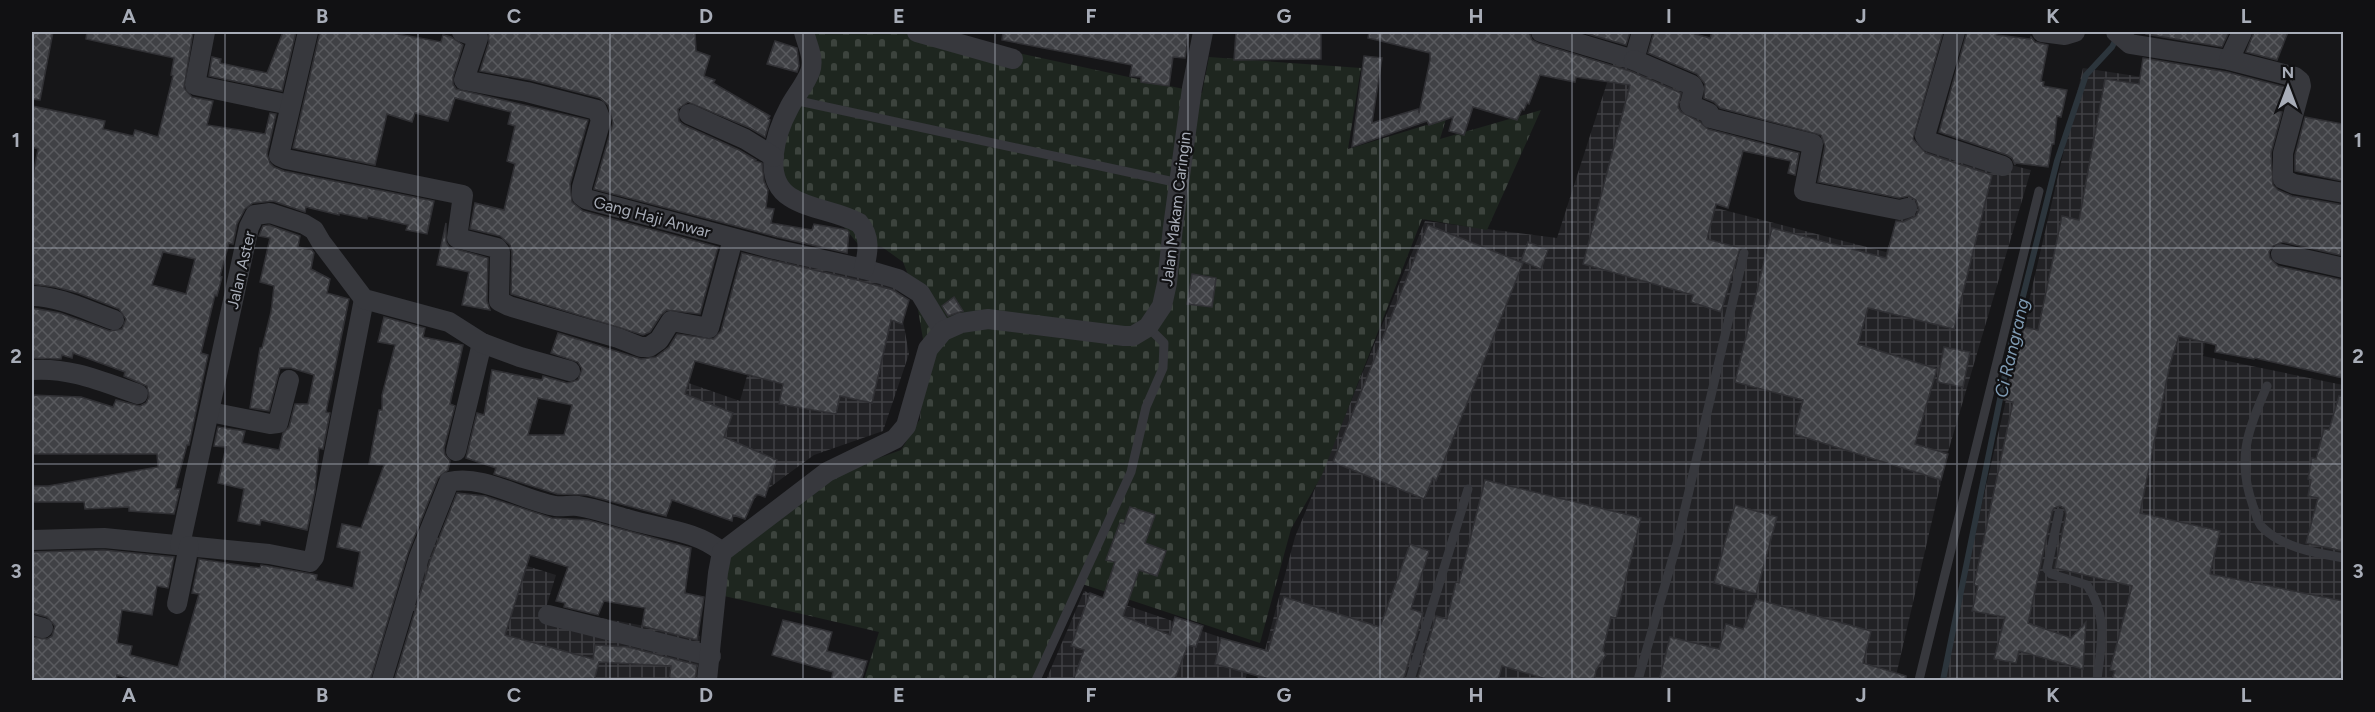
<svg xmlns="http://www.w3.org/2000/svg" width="2375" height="712" viewBox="0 0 2375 712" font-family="Figtree,sans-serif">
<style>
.industrial{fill:url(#industrial-grid)}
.cemetery{fill:url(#cemetery-stones)}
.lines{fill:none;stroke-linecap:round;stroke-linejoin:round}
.stream{stroke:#2c353c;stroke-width:6}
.building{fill:url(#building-cross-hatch);stroke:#303034;stroke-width:1.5;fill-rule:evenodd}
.service{stroke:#37383d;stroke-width:9}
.minor{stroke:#37383d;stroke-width:20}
.grid{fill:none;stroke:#a8adb8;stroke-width:1.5;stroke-opacity:0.55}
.labels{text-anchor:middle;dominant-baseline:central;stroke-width:4.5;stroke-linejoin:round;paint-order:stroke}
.street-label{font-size:16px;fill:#a8adb8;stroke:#111113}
.water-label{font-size:18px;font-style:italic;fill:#7f9bb3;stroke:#111113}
.neatline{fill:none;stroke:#a8adb8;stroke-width:2}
.grid-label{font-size:20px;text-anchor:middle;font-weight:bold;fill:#a8adb8}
</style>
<defs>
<pattern id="industrial-grid" width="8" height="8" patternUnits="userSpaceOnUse" patternTransform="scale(1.5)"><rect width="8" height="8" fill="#222225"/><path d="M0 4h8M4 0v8" fill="none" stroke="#3f3f43"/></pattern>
<pattern id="cemetery-stones" width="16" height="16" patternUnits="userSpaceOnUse" patternTransform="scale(1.5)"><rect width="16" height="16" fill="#1e261f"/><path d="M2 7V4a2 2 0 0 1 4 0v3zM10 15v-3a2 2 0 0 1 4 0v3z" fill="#3c433d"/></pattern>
<pattern id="building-cross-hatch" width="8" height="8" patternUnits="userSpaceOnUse" patternTransform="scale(1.5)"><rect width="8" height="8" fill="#404145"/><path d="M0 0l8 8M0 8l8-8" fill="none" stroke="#595a5e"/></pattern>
</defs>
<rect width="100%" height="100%" fill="#161618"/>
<!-- industrial -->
<g class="industrial">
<polygon points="1615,58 1695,85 1689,99 1713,113 1708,129 1733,135 1716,208 1886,252 1929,145 2031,170 1948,452 1895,680 1257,680 1295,537 1425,221 1557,238"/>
<polygon points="2083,68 2241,92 2203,356 2343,385 2343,680 1941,680"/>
<polygon points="782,250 889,271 898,293 909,354 883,431 814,455 729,517 631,363 740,401"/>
<polygon points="429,535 556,575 546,608 700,636 697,680 486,680 504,636 403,608"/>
<polygon points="1084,591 1255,649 1245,680 1046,680"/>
</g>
<!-- cemetery -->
<polygon class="cemetery" points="803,32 922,32 1202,93 1209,57 1361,68 1348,149 1446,119 1440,139 1541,110 1487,230 1422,219 1322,475 1291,529 1260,643 1076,582 1032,680 864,680 879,632 724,596 725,556 832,475 901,450 920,419 926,357 915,292 903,262 882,247 858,244 843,226 780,200 775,136 817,77"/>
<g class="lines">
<!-- stream -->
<polyline class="stream" points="1943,680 2012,340 2057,161 2086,75 2112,47 2117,37"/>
</g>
<!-- building -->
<g class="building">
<polygon points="32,32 53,32 40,100 32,99"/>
<path d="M87,32H193L184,88L192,97L213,101L207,125L265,134L270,113L276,114L267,154L270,163L274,167L284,171L434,201L427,234L406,230L408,225L368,216L367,219L339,213V215L306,207L305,212L273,201L253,203L245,209L237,224L233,244L229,243L220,276L222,277L217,296L215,295L201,353L208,355L189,445H187L175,489H180L174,514L129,511V507L85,509L84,502H32V486H48L158,467L157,454H32V395L81,397L113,407L116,400L140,406L146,403L149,397L147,386L124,376L125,372L73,353L72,358L62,355L61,359L32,358V308L60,313L110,331L122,329L126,319L119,309L78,293L55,287L32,284V180L38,149L32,147V106L105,121L103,129L133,136L135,130L158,137L173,76L171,75L174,58L86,39ZM163,252L195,259L186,294L152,285Z"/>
<polygon points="283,32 296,32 282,91 209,76 212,57 221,59 220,63 267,73"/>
<polygon points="320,32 387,32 441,42 443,35 451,37 463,45 453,77 453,84 456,89 588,120 570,184 572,202 583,211 718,247 700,314 667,310 661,315 650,332 643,335 511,294 512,252 510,245 500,236 470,229 475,203 504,210 515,164 507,161 515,126 508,124 511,112 455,98 448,121 415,113 412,122 387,114 375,165 293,148"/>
<polygon points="488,32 695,32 696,51 710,56 704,76 715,80 713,83 770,116 768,119 770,120 765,137 750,128 688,102 678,109 679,121 684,125 739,150 756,160 755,161 762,163 764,181 768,190 766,208 774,209 771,223 812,230 814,224 847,230 849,232 847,253 777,237 594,189 613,123 608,105 600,98 530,80 480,71 489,42"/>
<polygon points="1003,32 1189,32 1185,58 1173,57 1169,86 1141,82 1141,77 1130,76 1132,65 1002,40"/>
<polygon points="1236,32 1321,32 1321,59 1234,60"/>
<polygon points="1369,32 1529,32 1532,40 1538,43 1630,71 1681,93 1678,107 1681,112 1700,122 1708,129 1799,153 1795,175 1788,173 1791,161 1743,151 1728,208 1716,204 1707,239 1740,248 1721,312 1691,302 1693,295 1583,264 1630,85 1576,77 1575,82 1540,75 1529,104 1527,103 1524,110 1522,109 1517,120 1473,107 1464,135 1449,131 1453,117 1429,125 1427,121 1352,147 1364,56 1382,58 1372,123 1418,109 1419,113 1430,60 1430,53 1368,38"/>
<polygon points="1581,32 1630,32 1626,45"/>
<polygon points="1654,32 1688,32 1710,38 1712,32 1943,32 1913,139 1926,153 1992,175 1954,329 1868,308 1858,344 1937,369 1915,444 1948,454 1941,480 1794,434 1803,400 1735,382 1772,228 1886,258 1896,221 1903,222 1916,216 1919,210 1916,200 1909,196 1899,198 1818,182 1825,146 1821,135 1720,108 1714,102 1704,98 1705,84 1697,74 1648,53"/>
<polygon points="1967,32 1997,32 1997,35 2030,39 2031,37 2035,42 2048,45 2041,81 2044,82 2043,86 2067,90 2061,117 2057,116 2054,144 2052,144 2048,167 2015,163 2015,165 2012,158 2007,155 1939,132"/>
<polygon points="2146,32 2229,32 2222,47 2146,34"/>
<polygon points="2254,32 2288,32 2277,60 2246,52"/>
<polygon points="775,41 797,48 799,66 797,72 767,64"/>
<polygon points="2143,58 2227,72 2285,87 2277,111 2282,112 2271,153 2273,185 2278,190 2292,196 2343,205 2343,241 2340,255 2283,242 2273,246 2269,252 2270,258 2278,266 2343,280 2343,378 2255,358 2254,359 2215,352 2216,345 2179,336 2170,364 2140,513 2220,531 2210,574 2343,601 2343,669 2339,681 2111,681 2115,671 2110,670 2132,586 2055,568 2066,514 2064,508 2060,506 2054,508 2052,512 2028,623 2071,638 2086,622 2083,669 2019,651 2016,663 1994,659 2005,617 1972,611 1978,586 1974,585 2013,402 2004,400 2024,327 2038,330 2062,216 2079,220 2105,79 2139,84"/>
<polygon points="2305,117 2343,124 2343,181 2295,171 2295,155"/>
<polygon points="446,223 446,242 449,247 488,258 487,301 490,310 462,305 469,272 437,265"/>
<polygon points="269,225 300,236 298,247 312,250 314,253 311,269 330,279 327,293 349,299 326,412 330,413 323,449 319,448 315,491 307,530 261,520 260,525 238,521 244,489 218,483 226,447 214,446 218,427 245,431 242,443 279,450 283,433 289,427 295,404 308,404 314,375 291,368 280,368 269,411 250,408 260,348 262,348 271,312 274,286 260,282 270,238 259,236 263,226"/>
<polygon points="1428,225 1523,263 1436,481 1433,478 1424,499 1333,462"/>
<polygon points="1528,242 1548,250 1541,269 1521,261"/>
<path d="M742,253L861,281L893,290L909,300L902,324L891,320L872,403L840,396L836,414L779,404L783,384L695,361L685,394L733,413L724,437L777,460L765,497L757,494L755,496L745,519L733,515L732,521L672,500L666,516L587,495L557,494L494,474L496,468L466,458L477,413L484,415L492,370L542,380L543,376L567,383L578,380L582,369L578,362L551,353L558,333L641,359L656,357L669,347L677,334L713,339L721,331ZM538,398L572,405L564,435H528Z"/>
<polygon points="1192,274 1216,278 1212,307 1187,304"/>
<polygon points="954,297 963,311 948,316 942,306"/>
<polygon points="384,317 425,328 423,337 463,345 450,404 455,406 444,448 445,455 450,461 448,470 438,478 408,553 370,681 138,681 117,675 116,681 32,681 32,637 47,639 52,636 55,626 47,617 32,613 32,552 104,550 174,557 168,588 157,586 152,615 122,610 117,643 132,646 130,655 178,667 199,594 192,593 199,559 260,568 261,565 267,566 312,574 317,575 316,580 353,588 360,552 337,547 342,524 361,528 384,465 369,464 379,410 382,410 382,395 395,345 378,342"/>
<polygon points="1944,347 1970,352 1963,387 1937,382"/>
<polygon points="2339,396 2343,397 2343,551 2306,543 2318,498 2308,496 2311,480 2308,479 2312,458 2316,459 2324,429 2329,430"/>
<polygon points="1485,480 1641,518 1616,618 1611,617 1603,650 1606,655 1596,670 1594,681 1553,681 1502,666 1498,681 1417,681 1436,616 1447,619 1456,582 1459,583"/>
<polygon points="457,493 485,496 552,518 588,520 691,548 685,593 704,597 697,640 642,626 645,608 604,601 598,615 564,607 565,603 556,601 568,567 530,555 505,635 593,659 595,645 628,647 697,665 695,681 669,681 671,666 599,662 594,681 394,681 430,561"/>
<polygon points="1735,505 1777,517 1756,594 1714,583"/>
<polygon points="1130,507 1155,515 1145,543 1166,551 1157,576 1139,570 1123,616 1170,635 1175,617 1203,626 1196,647 1188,645 1174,681 1073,681 1084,650 1071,646 1090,593 1103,598 1115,562 1106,560 1120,523 1124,524"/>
<polygon points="1410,544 1429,551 1411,609 1423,613 1403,681 1276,681 1215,664 1221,638 1268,651 1284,597 1380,627"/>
<polygon points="1756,599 1871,631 1863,663 1906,676 1906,681 1659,681 1670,637 1719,649 1726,624 1743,629"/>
<polygon points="783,620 832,632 827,651 867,661 861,681 831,681 833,672 772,655"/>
</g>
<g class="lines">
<!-- service -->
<g class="service">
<polyline points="794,100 1179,183"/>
<path d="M2267,386C2248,431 2236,458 2253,506C2256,513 2257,522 2262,527C2283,548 2316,553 2344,558"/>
<path d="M2059,513L2047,569L2051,574L2087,585C2109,618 2101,644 2097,680"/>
<polyline points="1036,680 1131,472 1146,407 1163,368 1164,343 1148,327"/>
<polyline points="1410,680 1468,489"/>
<polyline points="1638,680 1677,543 1744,253"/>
<polyline points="1919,680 2039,191"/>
</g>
<!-- minor -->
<g class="minor">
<polyline points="205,32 195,85 290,105"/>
<polyline points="308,32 279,156 286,159 463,195 457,238 497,248 500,252 499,301 509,306 618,338 641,347 649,347 659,340 671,321 709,328 733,239"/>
<polyline points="462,32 478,38 464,80 527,92 597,110 601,120 582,187 582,196 586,199 774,249 864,269 898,279 920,293 943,331"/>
<path d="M804,32C807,44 815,59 810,72C805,85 795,96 789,108C776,132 761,179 790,197C810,210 838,211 859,223C871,236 868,253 864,269"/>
<polyline points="917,32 1013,59"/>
<polyline points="1541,32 1634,60 1642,32"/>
<polyline points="1955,32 1925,136 1930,142 2003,166"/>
<polyline points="2042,32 2065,35 2075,32"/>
<polyline points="2116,32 2130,44 2229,60"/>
<polyline points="2242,32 2229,60 2295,77 2300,81 2301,86 2283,153 2283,179 2294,184 2344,193"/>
<polyline points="1634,60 1692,85 1694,89 1690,105 1709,113 1711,118 1813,144 1804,191 1900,210 1907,208"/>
<polyline points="689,114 745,139 774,157"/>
<polyline points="2281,254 2344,268"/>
<path d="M32,296C59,296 88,311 114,320"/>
<path d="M32,370C69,367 103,382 138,394"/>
<polyline points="210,412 270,424 278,423 289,380"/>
<polyline points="456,451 482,343"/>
<polyline points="32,540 104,538 269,554 310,562 314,557 364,299"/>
<polyline points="180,545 249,227 255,215 270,213 304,224 314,230 321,242 364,299 449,322 482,343 520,357 570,371"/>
<polyline points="177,604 189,546"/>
<polyline points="548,615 711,656"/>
<polyline points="32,625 43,628"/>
<path d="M382,680L419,557L449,482C483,474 521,500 555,506C563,507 571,505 578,506C597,509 609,514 627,519C659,529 696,530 722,552"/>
<polyline points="707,680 718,573 722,552 827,472 895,439 906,426 928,349 943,331 961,323 988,319 1124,336 1133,336 1148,327 1162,306 1167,283 1173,227 1192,88 1203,32"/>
</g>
</g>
<!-- grid -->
<path class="grid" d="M225,32V680M418,32V680M610,32V680M803,32V680M995,32V680M1188,32V680M1380,32V680M1572,32V680M1765,32V680M1957,32V680M2150,32V680M32,248H2344M32,464H2344"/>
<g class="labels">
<!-- street labels -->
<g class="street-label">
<text transform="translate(1176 209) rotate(-83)">Jalan Makam Caringin</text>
<text transform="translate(652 217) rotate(15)">Gang Haji Anwar</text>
<text transform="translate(241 270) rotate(-77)">Jalan Aster</text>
</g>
<!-- water labels -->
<g class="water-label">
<text transform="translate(2012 348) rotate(-77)">Ci Rangrang</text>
</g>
</g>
<!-- border -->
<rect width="2375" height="712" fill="none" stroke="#111113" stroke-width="66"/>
<!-- north arrow -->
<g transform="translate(2288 87)" stroke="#111113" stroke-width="4.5" paint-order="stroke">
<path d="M0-4.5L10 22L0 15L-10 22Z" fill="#a8adb8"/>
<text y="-9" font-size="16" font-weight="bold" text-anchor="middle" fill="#a8adb8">N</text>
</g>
<rect x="33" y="33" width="2309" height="646" class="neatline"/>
<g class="grid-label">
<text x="129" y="23">A</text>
<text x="322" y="23">B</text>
<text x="514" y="23">C</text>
<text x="706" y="23">D</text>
<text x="899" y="23">E</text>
<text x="1091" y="23">F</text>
<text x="1284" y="23">G</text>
<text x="1476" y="23">H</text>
<text x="1669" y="23">I</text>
<text x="1861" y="23">J</text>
<text x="2053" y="23">K</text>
<text x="2246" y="23">L</text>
<text x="16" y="147">1</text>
<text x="2358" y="147">1</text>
<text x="16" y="363">2</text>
<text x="2358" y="363">2</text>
<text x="16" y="578">3</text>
<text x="2358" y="578">3</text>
<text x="129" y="702">A</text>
<text x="322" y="702">B</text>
<text x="514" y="702">C</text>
<text x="706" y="702">D</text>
<text x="899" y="702">E</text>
<text x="1091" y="702">F</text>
<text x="1284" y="702">G</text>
<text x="1476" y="702">H</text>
<text x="1669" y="702">I</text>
<text x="1861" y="702">J</text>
<text x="2053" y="702">K</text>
<text x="2246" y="702">L</text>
</g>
</svg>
